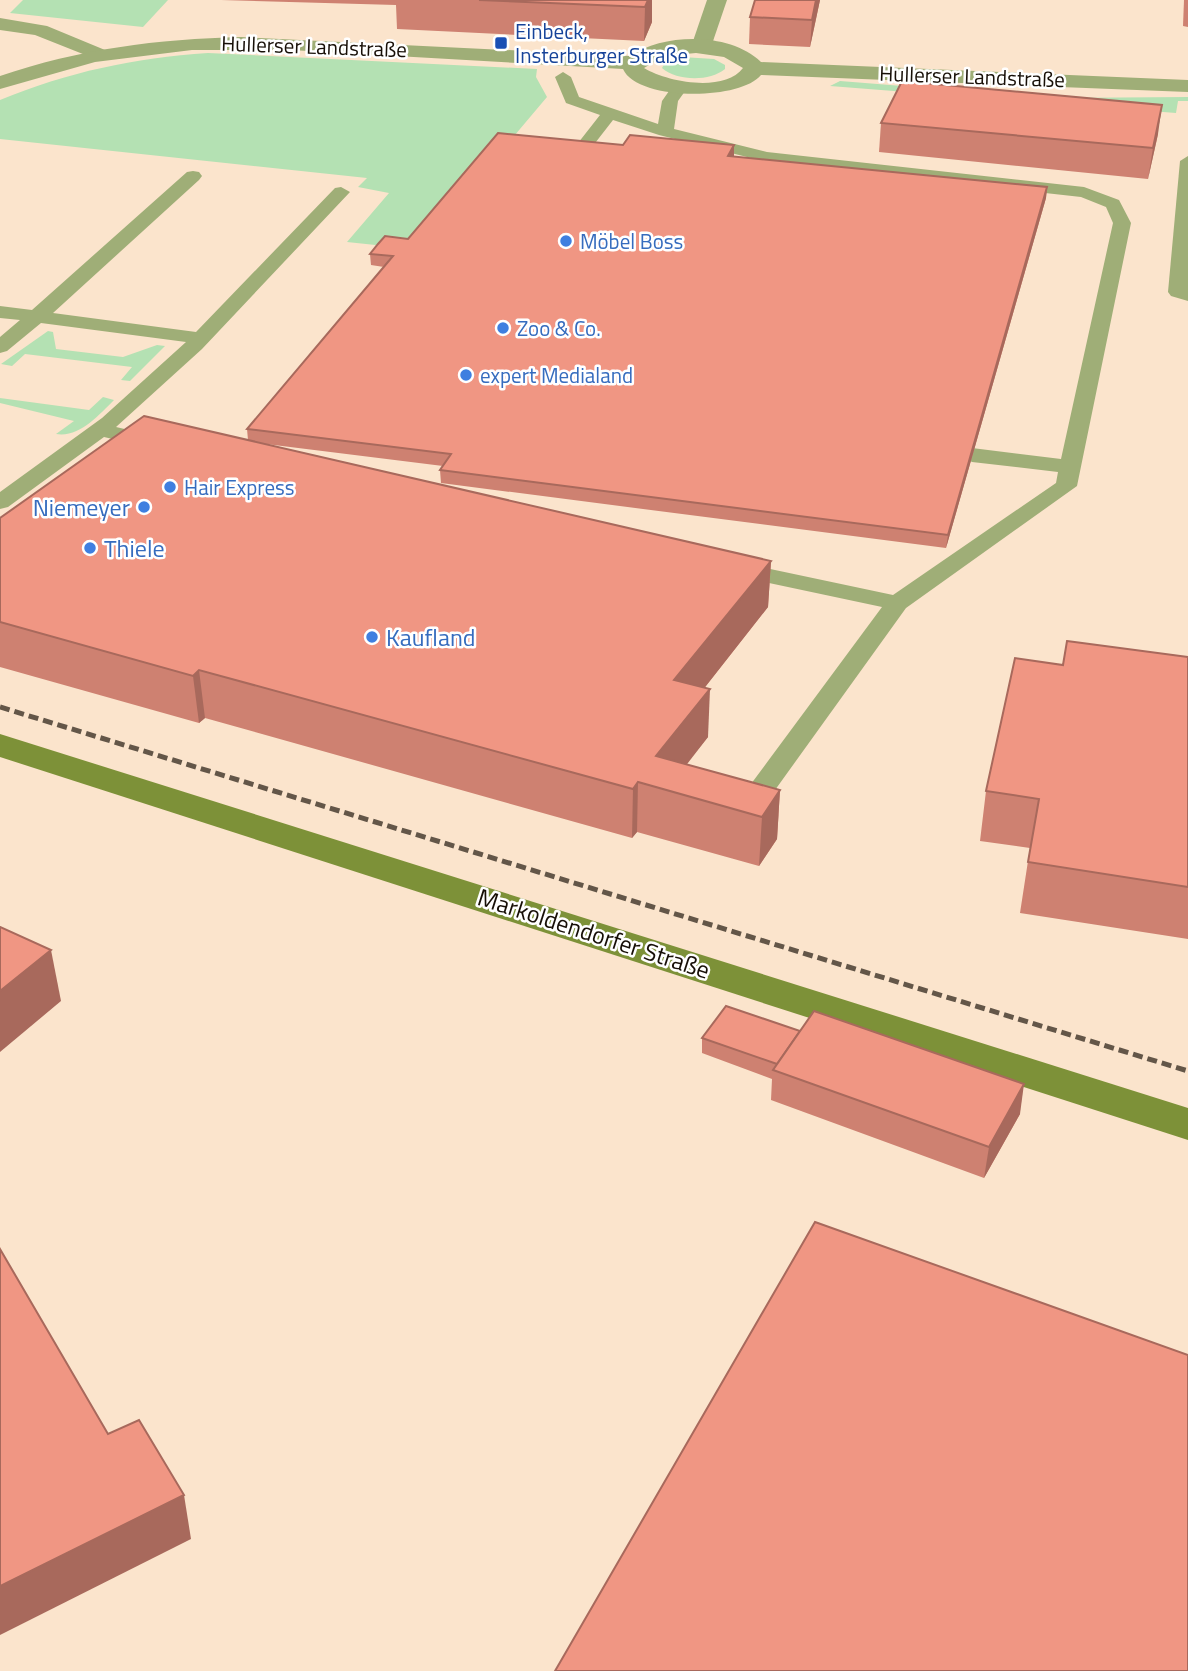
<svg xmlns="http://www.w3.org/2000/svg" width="1188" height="1671" viewBox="0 0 1188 1671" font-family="'Titillium Web',sans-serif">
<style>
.green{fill:#b4e1b3}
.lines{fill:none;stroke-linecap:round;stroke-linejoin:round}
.service{fill:#9fae77;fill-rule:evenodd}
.minor{fill:#9fae77;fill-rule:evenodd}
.tertiary{fill:#9fae77;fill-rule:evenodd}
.secondary{fill:#7d9138;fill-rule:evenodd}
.rail{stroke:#635648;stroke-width:5;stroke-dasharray:10 5;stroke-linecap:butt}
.wall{fill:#ce8171}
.shaded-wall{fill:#a8695c}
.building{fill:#f09683;stroke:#a8695c;stroke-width:2}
.transit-dot{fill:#1a4fb4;stroke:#fff;stroke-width:2.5}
.shop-dot{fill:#3f7fe0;stroke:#fff;stroke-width:2.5}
.labels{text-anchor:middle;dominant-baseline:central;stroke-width:5;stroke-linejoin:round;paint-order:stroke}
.far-transit-label{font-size:21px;fill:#164399;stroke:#fff;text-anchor:start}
.far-street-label{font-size:21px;fill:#170f07;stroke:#fff}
.far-shop-label{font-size:21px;fill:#366cbe;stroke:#fff;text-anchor:start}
.shop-label{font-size:24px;fill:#366cbe;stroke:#fff;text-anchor:start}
.street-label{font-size:24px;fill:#170f07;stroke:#fff}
</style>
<rect width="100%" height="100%" fill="#fbe4cc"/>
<!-- green -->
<g class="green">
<polygon points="23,0 168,0 143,27 10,13"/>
<path d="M208,53L537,69L536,77L547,97L509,142L404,248L347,242L389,193L358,187L367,178L0,139V100C68,72 134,58 208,53Z"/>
<path d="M682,57L714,59L725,65V69C709,82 677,81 662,68L666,61Z"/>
<polygon points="840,81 1052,98 1188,97 1188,101 1178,101 1176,113 830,86"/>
<polygon points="48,331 53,332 56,349 123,357 157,345 165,346 130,381 121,380 132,367 25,354 12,366 1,364"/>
<path d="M103,397L114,400C99,415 79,438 56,434L74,421L0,403V398L89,410Z"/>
</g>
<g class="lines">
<!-- service -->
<g class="service">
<polygon points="563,72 571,77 579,97 658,124 662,101 674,84 686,84 688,87 678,101 674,129 767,152 1084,187 1119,200 1131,223 1077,486 906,608 770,797 730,803 720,801 716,795 720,789 751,784 882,607 732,575 724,573 720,568 724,563 732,561 893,595 1056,483 1058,472 972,462 961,455 972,448 1061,459 1113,223 1106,207 1081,197 767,162 659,135 613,120 585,156 573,156 571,152 600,115 566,103 555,77"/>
<polygon points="1188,156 1188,301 1171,296 1168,292 1180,161"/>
<polygon points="193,171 199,172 202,176 199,180 53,313 196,332 335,188 341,187 350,192 202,349 116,427 163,438 166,443 163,448 155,449 104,437 8,507 0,509 0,492 102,418 186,342 41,323 7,351 0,353 0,337 20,320 0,318 0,306 32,310 187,172"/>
</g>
<!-- minor -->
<g class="minor">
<polygon points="707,0 727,0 711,47 701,53 691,47"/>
<polygon points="0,18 47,26 105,50 108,54 98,60 35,35 0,30"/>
</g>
<!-- tertiary -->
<path class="tertiary" d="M241,37L630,56C664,33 730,32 761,62L1188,80V92L761,75C740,101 637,101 623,69L291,50H192L95,62L0,89V76C79,49 158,39 241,37ZM696,53L724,57L743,68C724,93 667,82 644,68L664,56Z"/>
<!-- secondary -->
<polygon class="secondary" points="0,734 1188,1108 1188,1140 0,757"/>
<!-- rail -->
<polyline class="rail" points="0,707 1188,1071"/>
</g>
<!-- wall -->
<g class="wall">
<polygon points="221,0 652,0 652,22 644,41 397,29 396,5"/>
<polygon points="755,0 820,0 810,47 749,44 750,17"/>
<polygon points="1184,0 1188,0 1188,27 1183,26"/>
<polygon points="881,123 1158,134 1148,179 879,152"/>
<polygon points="734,157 1047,187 1046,198 946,548 441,483 440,470 443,466 266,444 771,561 768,607 705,687 708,737 686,764 780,790 777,839 759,866 637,832 632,838 205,718 199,723 0,667 0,518 248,440 247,429 384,267 371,265 370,254 408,239"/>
<polygon points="1188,657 1188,939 1020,913 1030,848 980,841 986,791 1063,665"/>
<polygon points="702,1038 1020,1114 984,1178 771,1100 772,1079 702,1053"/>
</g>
<!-- shaded-wall -->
<g class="shaded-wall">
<polygon points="639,0 652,0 652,22 644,41 645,7"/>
<polygon points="816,0 820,0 810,47 812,20"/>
<polygon points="1162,105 1158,134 1148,179 1153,148"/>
<polygon points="734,145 734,156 728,156"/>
<polygon points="1047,187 1046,198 946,548 948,535"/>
<polygon points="771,561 768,607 673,728 674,680"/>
<polygon points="199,670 205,718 199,723 193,676"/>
<polygon points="710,689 708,737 667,790 656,756"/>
<polygon points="638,782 637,832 632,838 633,789"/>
<polygon points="780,790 777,839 759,866 762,817"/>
<polygon points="51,950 61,1001 0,1052 0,991"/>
<polygon points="1024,1084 1020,1114 984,1178 989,1147"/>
<polygon points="184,1495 191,1539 0,1635 0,1586"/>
</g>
<!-- building -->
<g class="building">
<polygon points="479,0 648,0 645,7"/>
<polygon points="755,0 816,0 812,20 750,17"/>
<polygon points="902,81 1162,105 1153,148 881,123"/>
<polygon points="498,133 623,145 630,135 734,145 728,156 1047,187 948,535 440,470 451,454 247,429 393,256 370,254 378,244 385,236 408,239"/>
<polygon points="144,416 771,561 674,680 710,689 656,756 780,790 762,817 638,782 633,789 199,670 193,676 0,622 0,518"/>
<polygon points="1067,641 1188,657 1188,887 1028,862 1039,799 986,791 1015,658 1063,665"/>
<polygon points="0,927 51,950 0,991"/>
<polygon points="726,1006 800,1031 777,1064 702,1038"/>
<polygon points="814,1011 1024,1084 989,1147 773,1070"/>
<polygon points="815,1222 1188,1355 1188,1671 555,1671"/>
<polygon points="0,1249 108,1434 139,1420 184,1495 0,1586"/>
</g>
<!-- markers -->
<rect class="transit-dot" x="494" y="36" width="14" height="14" rx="3.5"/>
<g class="shop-dot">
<circle cx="566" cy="241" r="7"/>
<circle cx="503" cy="328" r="7"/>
<circle cx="466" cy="375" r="7"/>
<circle cx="170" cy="487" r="7"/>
<circle cx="144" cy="507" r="7"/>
<circle cx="90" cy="548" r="7"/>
<circle cx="372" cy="637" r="7"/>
</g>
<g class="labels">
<!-- far-transit labels -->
<g class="far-transit-label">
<text x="515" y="31">Einbeck,<tspan x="515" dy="24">Insterburger Straße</tspan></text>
</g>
<!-- far-street labels -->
<g class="far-street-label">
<text transform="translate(314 46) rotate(2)">Hullerser Landstraße</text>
<text transform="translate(972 76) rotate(2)">Hullerser Landstraße</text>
</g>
<!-- far-shop labels -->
<g class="far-shop-label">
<text x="580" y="241">Möbel Boss</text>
<text x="517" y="328">Zoo &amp; Co.</text>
<text x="480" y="375">expert Medialand</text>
<text x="184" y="487">Hair Express</text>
</g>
<!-- shop labels -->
<g class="shop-label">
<text x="130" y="507" text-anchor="end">Niemeyer</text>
<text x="104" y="548">Thiele</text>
<text x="386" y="637">Kaufland</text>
</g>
<!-- street labels -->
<g class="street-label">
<text transform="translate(594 933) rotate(18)">Markoldendorfer Straße</text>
</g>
</g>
</svg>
